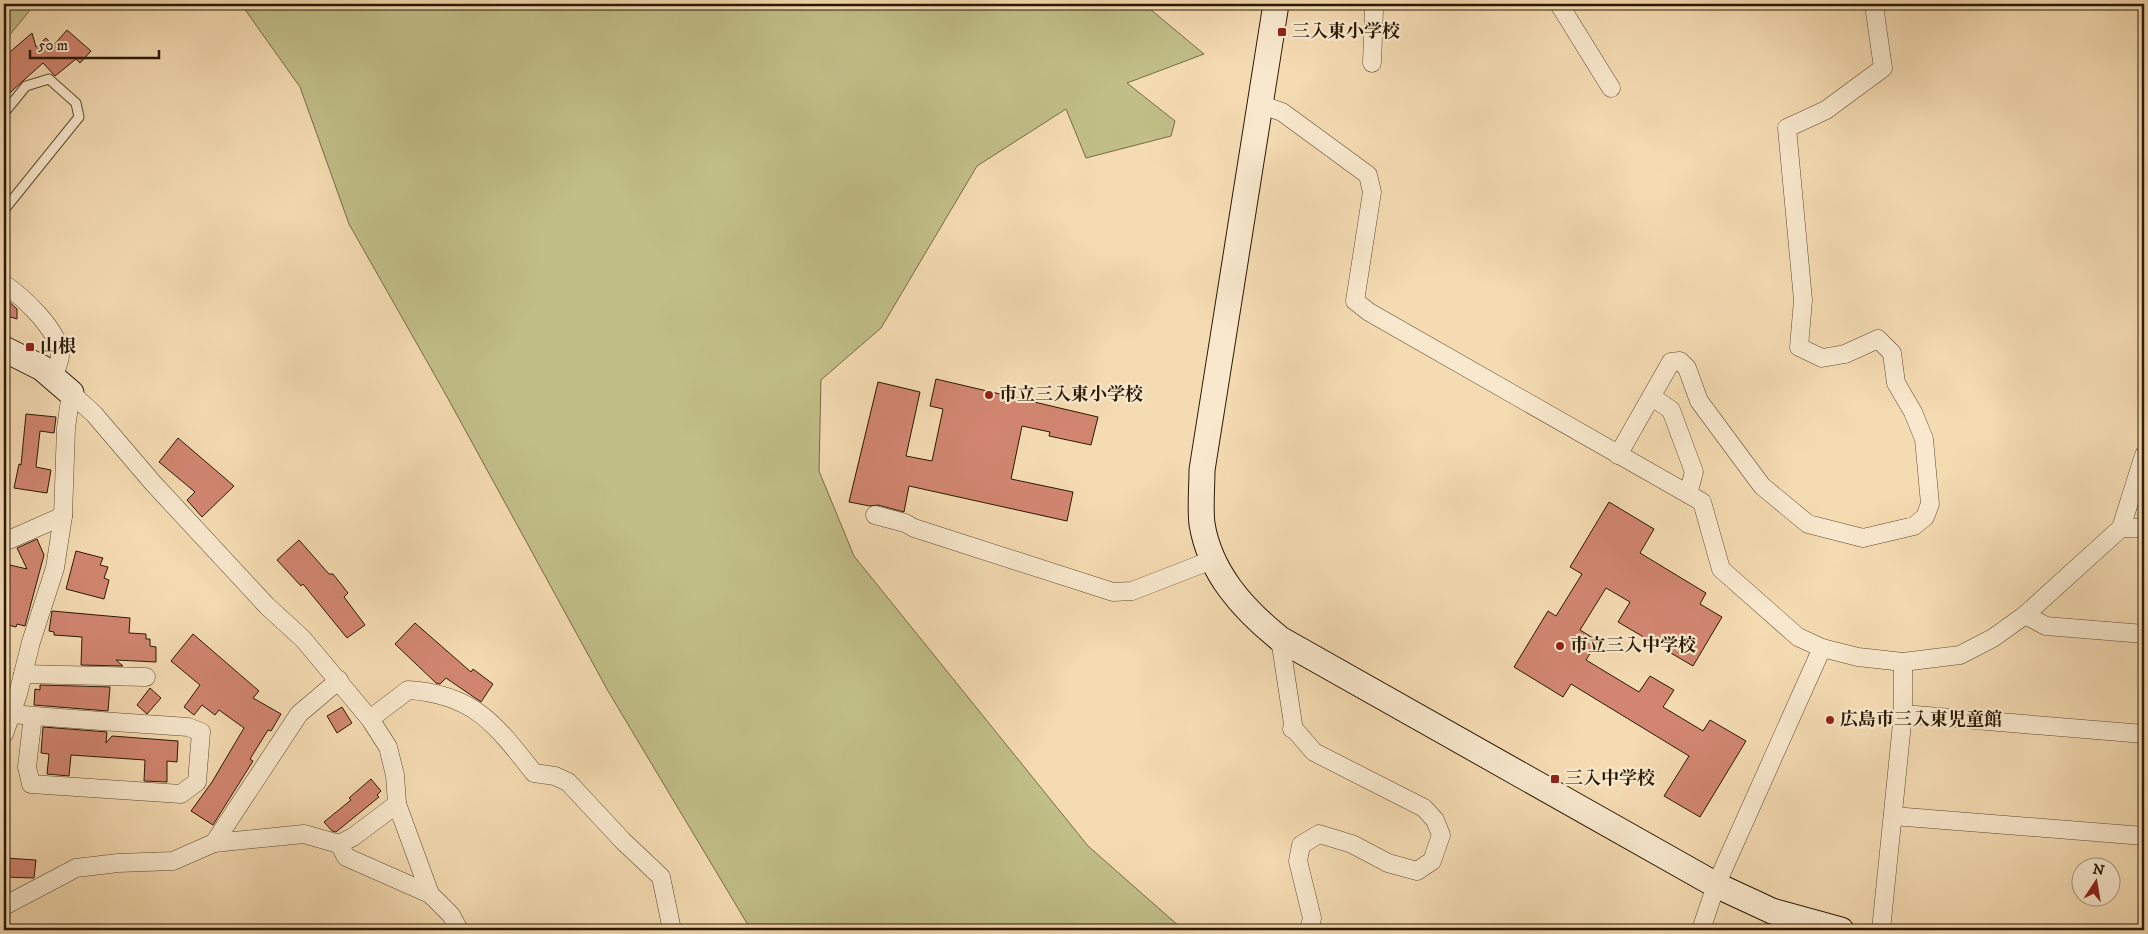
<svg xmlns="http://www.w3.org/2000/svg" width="2148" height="934" viewBox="0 0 2148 934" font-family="'IM FELL DW Pica','Noto Serif JP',serif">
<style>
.green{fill:#c1be88;stroke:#766c46}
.building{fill:#d28671;stroke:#2a1904}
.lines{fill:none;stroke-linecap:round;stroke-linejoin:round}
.lane-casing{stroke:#5d4a30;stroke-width:11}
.street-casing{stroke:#5d4a30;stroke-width:19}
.secondary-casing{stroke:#2a1904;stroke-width:27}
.lane{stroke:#f8e8cd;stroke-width:9}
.street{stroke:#f8e8cd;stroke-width:18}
.secondary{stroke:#f8e8cd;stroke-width:25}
.poi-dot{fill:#8f2418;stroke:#f8e8cd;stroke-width:2}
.labels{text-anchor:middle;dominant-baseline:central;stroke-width:4.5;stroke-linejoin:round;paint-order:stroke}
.poi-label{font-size:18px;font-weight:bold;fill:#2a1904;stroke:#f8e8cd;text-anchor:start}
</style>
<rect width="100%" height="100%" fill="#f5dbb2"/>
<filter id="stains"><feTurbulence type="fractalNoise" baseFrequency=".004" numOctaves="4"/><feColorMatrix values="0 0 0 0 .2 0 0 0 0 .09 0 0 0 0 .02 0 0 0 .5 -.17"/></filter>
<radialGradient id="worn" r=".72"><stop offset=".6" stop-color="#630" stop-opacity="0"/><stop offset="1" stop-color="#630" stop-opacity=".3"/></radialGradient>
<!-- green -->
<g class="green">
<polygon points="4,4 35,4 4,42"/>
<polygon points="241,4 1144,4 1204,54 1127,83 1175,121 1171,136 1086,158 1066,109 977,166 881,328 821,380 819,471 854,556 1088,846 1180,927 1181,930 751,930 608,691 446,395 349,224 300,87"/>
</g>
<!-- building -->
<g class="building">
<polygon points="67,30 91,51 80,63 76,59 55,76 43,63 4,98 4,57 32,33 36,47 46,38 53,46"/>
<polygon points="4,297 17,309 17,319 4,315"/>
<polygon points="936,379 1098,417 1091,445 1049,436 1050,432 1022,426 1011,479 1073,492 1067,521 909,486 904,512 878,505 870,506 849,502 878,382 920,392 906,456 932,461 943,409 930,406"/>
<polygon points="26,414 56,417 54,433 40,431 36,467 51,470 47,493 14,488 19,464 21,465"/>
<polygon points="178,438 234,486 202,517 187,500 195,492 159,462"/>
<polygon points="1609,502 1654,529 1640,553 1706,593 1700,604 1722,617 1693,666 1618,622 1630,602 1606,588 1580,630 1598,641 1586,660 1639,692 1650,676 1674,690 1663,707 1703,731 1710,720 1746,741 1700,817 1664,796 1689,756 1571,684 1563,697 1514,667 1548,611 1556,616 1582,574 1570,567"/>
<polygon points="37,539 44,555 25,626 17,624 16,627 4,624 4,569 8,570 10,565 27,569 17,548"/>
<polygon points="299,540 329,574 333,574 348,593 344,597 365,625 347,638 303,584 301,586 277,560"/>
<polygon points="76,551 103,558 100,565 108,567 104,578 109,580 104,599 66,589"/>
<polygon points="52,611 130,618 129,633 146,634 146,639 150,639 150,646 156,647 156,662 116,660 123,666 81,665 82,637 54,635 54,632 49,631"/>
<polygon points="415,623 471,672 473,669 493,684 481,702 446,678 440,684 436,683 395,644"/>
<polygon points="193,634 259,691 253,698 281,714 271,731 268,730 250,759 253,761 213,825 191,811 212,782 244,728 219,710 215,715 202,705 194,715 184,707 200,685 171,661"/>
<polygon points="40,685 110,687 108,711 34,705 35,689 40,690"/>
<polygon points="150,688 161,698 147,714 137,705"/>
<polygon points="342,707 352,723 337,733 327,716"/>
<polygon points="43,727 107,732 106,743 112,736 178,741 177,762 167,761 167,782 144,781 145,760 71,755 69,776 47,774 49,754 41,753"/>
<polygon points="371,779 381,791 377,795 379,797 336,832 332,831 324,822 351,800 349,798"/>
<polygon points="5,858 36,860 34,878 4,877"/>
</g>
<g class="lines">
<!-- lane casing -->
<g class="lane-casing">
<polyline id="lane" points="4,113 26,86 49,79 76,103 79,117 4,210"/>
</g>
<!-- street casing -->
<g class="street-casing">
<g id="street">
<polyline points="1372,4 1374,10 1372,63"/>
<polyline points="1559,4 1611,88"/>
<polyline points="1259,104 1282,112 1368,175 1372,192 1355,301 1369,312 1702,502 1721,569 1798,637 1822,648 1858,657 1903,662 1960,655 1993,638 2025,615 2121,528 2144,455"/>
<path d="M4,284C23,297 60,331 60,355C60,362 55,371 53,378"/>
<polyline points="71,393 94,414 153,483 267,606 303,639 370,719 388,747 395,775 397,804 430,894 451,915 459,930"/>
<polyline points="1652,397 1671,410 1694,472 1688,494"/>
<polyline points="1618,455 1671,362 1680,361 1687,368 1699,401 1762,486 1808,524 1863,538 1914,526 1925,517 1930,504 1924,439 1913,412 1896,383 1892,353 1878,339 1845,354 1822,358 1799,347 1803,300 1787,128 1826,110 1883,68 1875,12 1876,4"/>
<polyline points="875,515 905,523 914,528 1113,592 1132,591 1212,560"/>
<polyline points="2121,528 2144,528"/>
<polyline points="4,542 63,516"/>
<polyline points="2025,615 2046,626 2144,634"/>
<polyline points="1280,639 1293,724 1292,729 1295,730 1314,752 1424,808 1435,820 1441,835 1432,861 1417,871 1388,863 1352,844 1319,834 1301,845 1298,861 1312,918 1309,930"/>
<polyline points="23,674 146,677"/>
<path d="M11,714C70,719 129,723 188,727L201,732L197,782L181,794L31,784L27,767L33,716"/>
<polyline points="1903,714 2144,734"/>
<path d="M370,719L408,690C474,694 496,725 534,773L555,776L568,782L623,841L661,877L672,930"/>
<polyline points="4,734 18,694 31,642 55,568 63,516 66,428 71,393"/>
<polyline points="1893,816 2144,836"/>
<polyline points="214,843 304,834 339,844 346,857 430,894"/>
<polyline points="339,844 353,837 397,804"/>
<polyline points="4,906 76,868 118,863 173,861 214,843 299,714 339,680"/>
<polyline points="1701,930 1716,885 1822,648"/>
<polyline points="1881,930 1903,714 1903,662"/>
</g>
</g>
<!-- secondary casing -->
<g class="secondary-casing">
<g id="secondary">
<path d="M1276,4L1202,470C1202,487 1200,507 1202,524C1210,573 1243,609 1280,639L1716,885L1772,911L1841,930"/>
<polyline points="4,349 42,368 71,393"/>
</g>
</g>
<!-- lane -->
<use href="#lane" class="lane"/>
<!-- street -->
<use href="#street" class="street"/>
<!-- secondary -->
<use href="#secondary" class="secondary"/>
</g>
<!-- markers -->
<g class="poi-dot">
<rect x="1277" y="27" width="10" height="10" rx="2.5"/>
<rect x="25" y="342" width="10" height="10" rx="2.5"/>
<circle cx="989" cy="395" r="5"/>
<circle cx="1560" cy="646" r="5"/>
<circle cx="1830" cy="720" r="5"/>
<rect x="1550" y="774" width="10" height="10" rx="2.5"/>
</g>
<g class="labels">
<!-- poi labels -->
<g class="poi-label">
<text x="1292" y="32">三入東小学校</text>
<text x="40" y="347">山根</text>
<text x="999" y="395">市立三入東小学校</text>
<text x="1570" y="646">市立三入中学校</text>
<text x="1840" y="720">広島市三入東児童館</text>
<text x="1565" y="779">三入中学校</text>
</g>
</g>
<!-- margin -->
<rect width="2148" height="934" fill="none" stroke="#f5dbb2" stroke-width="20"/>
<rect x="5" y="5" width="2138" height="924" fill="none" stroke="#2a1904" stroke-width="2.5"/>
<rect x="10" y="10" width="2128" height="914" fill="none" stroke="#2a1904"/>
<!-- north arrow -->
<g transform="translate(2096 882) rotate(12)"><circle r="24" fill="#f8e8cd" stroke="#a6957d"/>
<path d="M0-4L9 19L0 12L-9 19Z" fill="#8f2418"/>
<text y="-8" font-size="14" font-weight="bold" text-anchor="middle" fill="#2a1904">N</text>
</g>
<!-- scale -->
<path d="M30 50v8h129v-8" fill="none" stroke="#2a1904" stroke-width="2.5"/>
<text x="38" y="50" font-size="15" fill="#2a1904" stroke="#f8e8cd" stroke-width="4" paint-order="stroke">50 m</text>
<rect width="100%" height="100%" filter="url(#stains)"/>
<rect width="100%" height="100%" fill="url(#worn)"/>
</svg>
